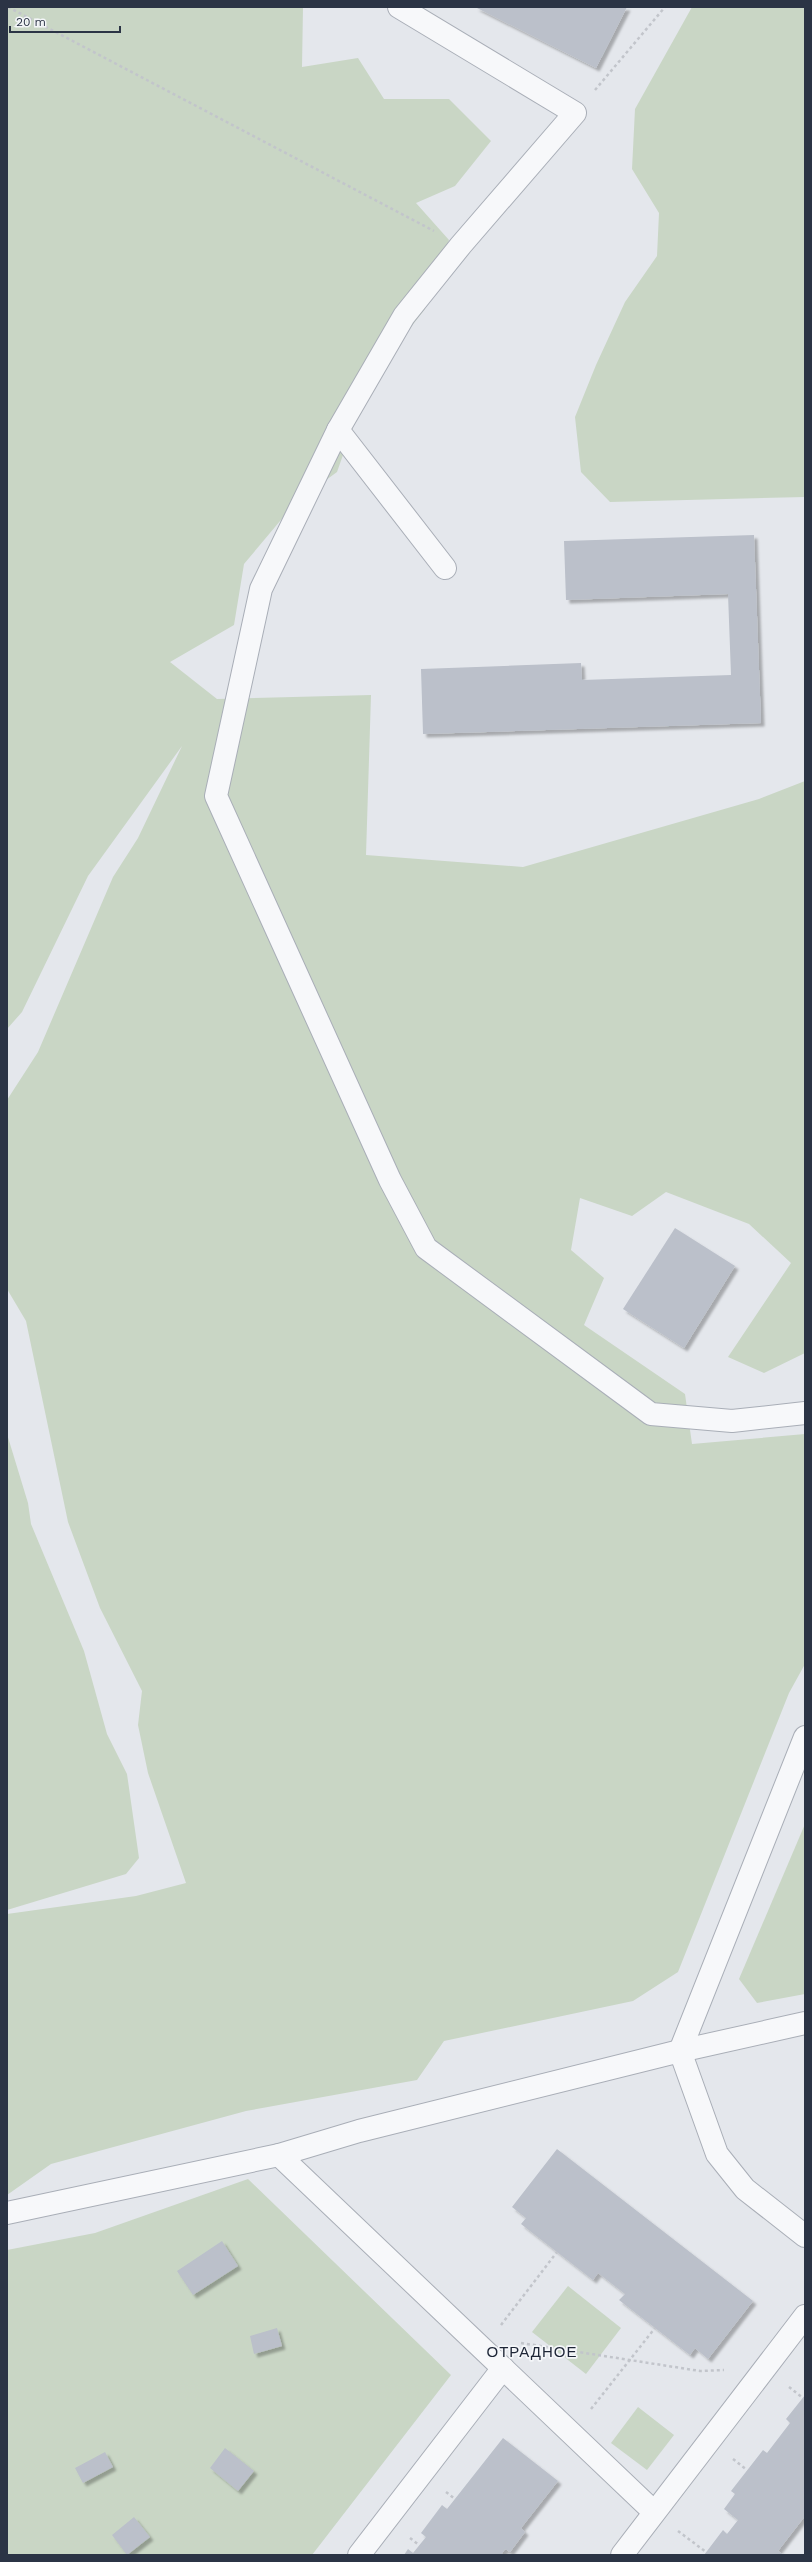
<svg xmlns="http://www.w3.org/2000/svg" width="812" height="2562" viewBox="0 0 812 2562" font-family="'Work Sans',sans-serif">
<style>
.green{fill:#c9d6c5}
.building{fill:#bbc0ca;filter:url(#shadow)}
.lines{fill:none;stroke-linecap:round;stroke-linejoin:round}
.minor-casing{stroke:#a9aeb7;stroke-width:24}
.path{stroke:#c2c5cb;stroke-width:2.5;stroke-dasharray:3 3;stroke-linecap:butt}
.minor{stroke:#f7f8fa;stroke-width:22}
.labels{text-anchor:middle;dominant-baseline:central;stroke-width:3.5;stroke-linejoin:round;paint-order:stroke}
.quarter-label{font-size:15px;letter-spacing:1px;fill:#1d2536;stroke:#f4f6f9}
</style>
<defs>
<filter id="shadow"><feDropShadow dx="3.5" dy="3.5" stdDeviation="1" flood-color="#0004"/></filter>
</defs>
<rect width="100%" height="100%" fill="#e4e7ec"/>
<!-- green -->
<g class="green">
<polygon points="7,7 303,7 302,67 358,58 384,99 449,99 491,141 455,186 416,203 449,240 425,309 386,359 355,421 337,472 296,502 244,564 234,625 170,662 217,699 371,695 366,855 523,867 759,799 805,781 805,1353 764,1373 728,1357 791,1263 749,1224 666,1192 632,1216 580,1198 571,1250 604,1278 584,1325 685,1394 692,1444 805,1434 805,1664 789,1693 678,1972 633,2001 444,2041 417,2080 246,2111 51,2164 7,2195 7,1914 136,1896 186,1883 148,1773 138,1725 142,1691 100,1608 68,1522 26,1321 7,1289 7,1100 38,1052 113,877 138,838 182,746 88,876 22,1012 7,1029"/>
<polygon points="692,7 805,7 805,497 610,502 581,472 575,417 596,365 625,302 657,256 659,213 632,169 635,109"/>
<polygon points="7,1434 28,1503 31,1524 84,1651 107,1734 127,1774 139,1858 126,1874 7,1910"/>
<polygon points="805,1824 805,1994 757,2003 739,1979"/>
<polygon points="248,2179 451,2375 312,2555 7,2555 7,2250 95,2233"/>
<polygon points="568,2286 621,2328 586,2374 532,2332"/>
<polygon points="638,2407 674,2435 647,2470 611,2443"/>
</g>
<!-- building -->
<g class="building">
<polygon points="475,7 627,7 596,68"/>
<polygon points="754,535 761,723 423,734 421,669 581,663 582,680 731,675 728,594 566,600 564,541"/>
<polygon points="675,1228 735,1266 684,1348 623,1309"/>
<polygon points="557,2149 753,2301 708,2359 695,2348 690,2355 619,2300 625,2294 598,2273 593,2280 521,2224 526,2218 512,2207"/>
<polygon points="222,2241 238,2266 193,2295 177,2271"/>
<polygon points="277,2328 282,2346 254,2354 250,2336"/>
<polygon points="805,2395 805,2516 778,2551 784,2555 704,2555 723,2530 727,2534 738,2520 724,2509 735,2494 731,2491 763,2450 767,2453 790,2423 786,2419"/>
<polygon points="503,2438 558,2481 521,2528 525,2532 510,2552 505,2549 501,2555 404,2555 408,2549 413,2553 426,2537 421,2533 442,2505 447,2509"/>
<polygon points="225,2448 254,2471 238,2491 210,2468"/>
<polygon points="105,2452 113,2467 83,2483 75,2468"/>
<polygon points="134,2517 150,2537 127,2555 112,2535"/>
</g>
<g class="lines">
<!-- minor casing -->
<g class="minor-casing">
<g id="minor">
<polyline points="399,7 575,113 461,245 404,316 338,430 261,589 216,796 390,1180 426,1248 651,1414 732,1421 805,1413"/>
<polyline points="338,430 445,568"/>
<polyline points="805,1737 680,2051 717,2154 745,2189 805,2236"/>
<polyline points="279,2155 654,2512"/>
<polyline points="7,2213 279,2155 359,2131 680,2051 805,2023"/>
<polyline points="359,2555 503,2368"/>
<polyline points="622,2555 805,2316"/>
</g>
</g>
<!-- path -->
<g class="path">
<polyline points="8,7 434,231"/>
<polyline points="595,90 665,7"/>
<polyline points="501,2325 557,2252"/>
<polyline points="521,2343 700,2371 724,2370"/>
<polyline points="789,2387 803,2398"/>
<polyline points="591,2409 655,2328"/>
<polyline points="733,2459 747,2470"/>
<polyline points="446,2492 455,2499"/>
<polyline points="678,2531 706,2552"/>
<polyline points="410,2538 419,2545"/>
</g>
<!-- minor -->
<use href="#minor" class="minor"/>
</g>
<g class="labels">
<!-- quarter labels -->
<g class="quarter-label">
<text x="532" y="2352">ОТРАДНОЕ</text>
</g>
</g>
<!-- border -->
<rect width="812" height="2562" fill="none" stroke="#2b3445" stroke-width="16"/>
<!-- scale -->
<path d="M10 26v6h110v-6" fill="none" stroke="#2b3445" stroke-width="2"/>
<text x="16" y="26" font-size="12" fill="#2b3445" stroke="#f4f6f9" stroke-width="3" paint-order="stroke">20 m</text>
</svg>
